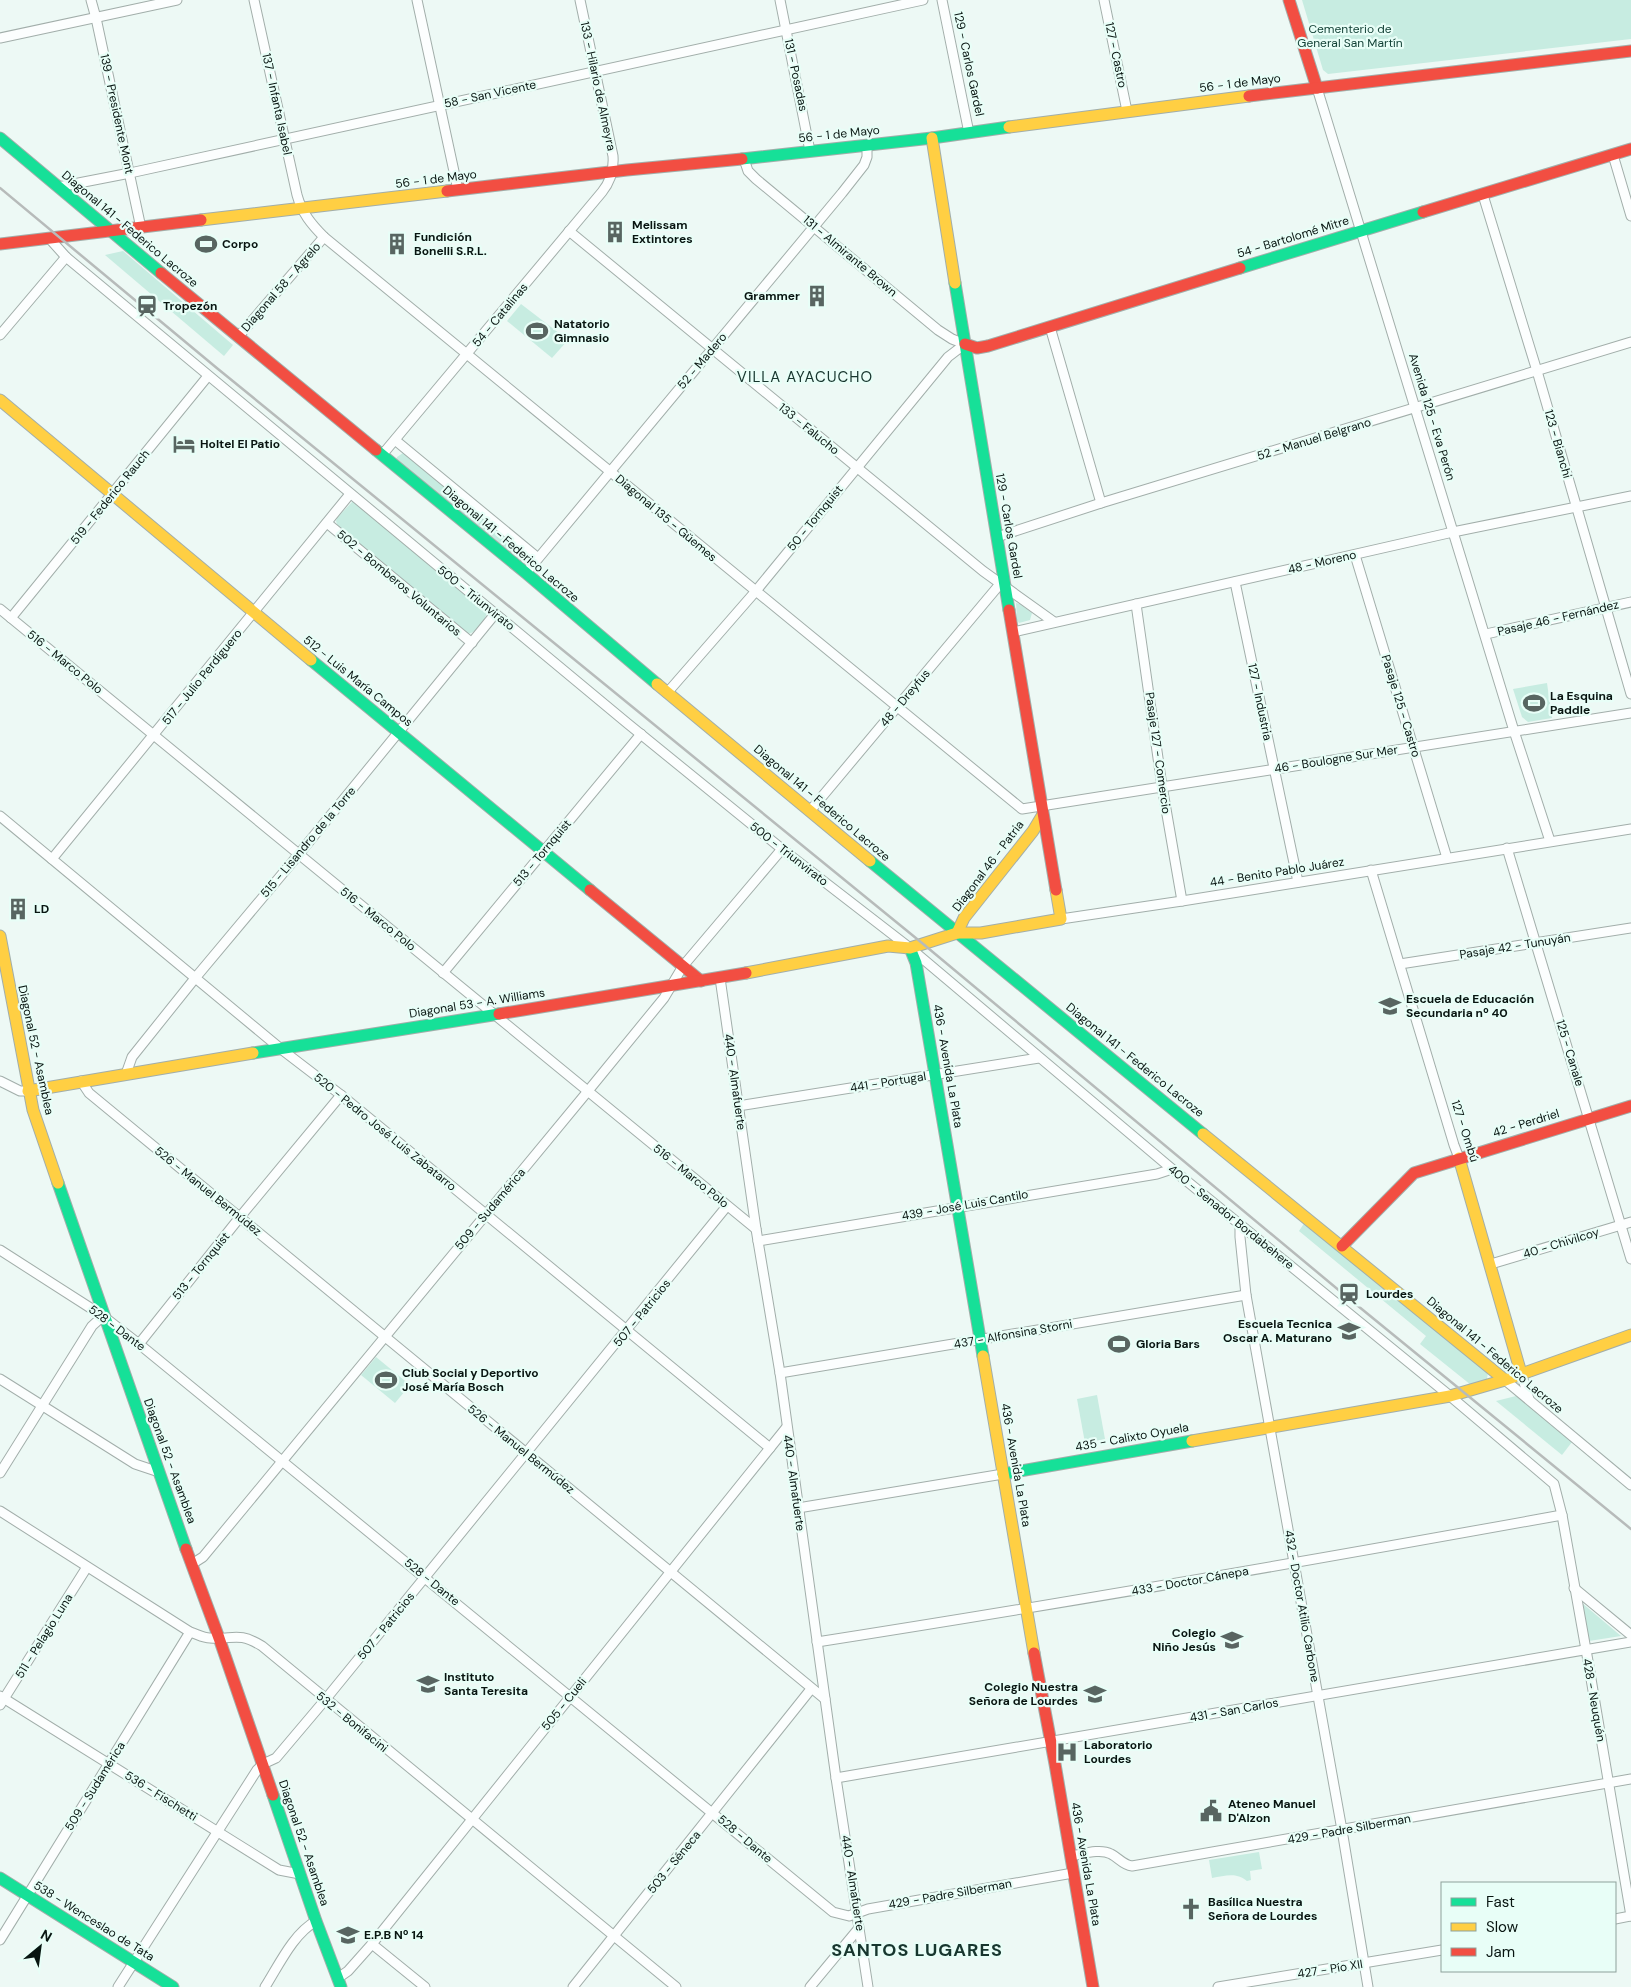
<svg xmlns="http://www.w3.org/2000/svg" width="1631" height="1987" viewBox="0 0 1631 1987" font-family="'DM Sans',sans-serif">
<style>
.green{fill:#c7ece1}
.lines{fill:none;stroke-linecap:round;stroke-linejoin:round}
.street-casing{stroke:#a2aeaa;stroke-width:11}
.fast-casing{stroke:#a2aeaa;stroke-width:13}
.slow-casing{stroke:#a2aeaa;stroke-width:13}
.jam-casing{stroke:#a2aeaa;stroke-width:13}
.street{stroke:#fcfefe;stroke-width:9}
.fast{stroke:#16e098;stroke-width:11}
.slow{stroke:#ffcf43;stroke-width:11}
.jam{stroke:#f24e42;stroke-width:11}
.rail{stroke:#b7bbba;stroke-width:2.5}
.labels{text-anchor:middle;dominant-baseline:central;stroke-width:4.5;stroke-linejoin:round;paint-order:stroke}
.park-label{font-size:12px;fill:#103f34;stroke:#e8fef7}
.street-label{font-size:12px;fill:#081511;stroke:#e8fef7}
.poi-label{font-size:12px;font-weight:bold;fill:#081511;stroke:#e8fef7;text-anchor:start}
.quarter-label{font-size:15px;letter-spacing:1px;fill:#17362e;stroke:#e8fef7}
.district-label{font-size:18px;font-weight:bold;letter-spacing:1px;fill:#17362e;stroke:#e8fef7}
</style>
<rect width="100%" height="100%" fill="#edf9f5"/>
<!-- green -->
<g class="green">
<polygon points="1302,0 1631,0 1631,39 1328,74 1323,70"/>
<polygon points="123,251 233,345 224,356 105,255"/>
<polygon points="521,304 568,340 552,358 507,321"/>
<polygon points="403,453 525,553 522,563 395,462 397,457"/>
<path d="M352,502H355L487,612C485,621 476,634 466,634L338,527L336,521L337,518Z"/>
<polygon points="1016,603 1020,604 1032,613 1030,620 1019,623 1017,620"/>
<polygon points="1547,683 1552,718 1528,722 1522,717 1513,689"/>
<polygon points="1305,1222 1488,1372 1487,1379 1471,1385 1420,1344 1426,1336 1299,1231"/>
<polygon points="376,1357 410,1385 395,1403 361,1375"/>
<polygon points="1097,1395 1105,1439 1085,1443 1077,1399"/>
<polygon points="1516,1396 1572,1442 1562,1455 1496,1401"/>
<polygon points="1582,1603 1621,1636 1589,1641"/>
<path d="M1259,1852L1262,1869L1250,1871L1251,1880L1247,1881C1236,1872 1225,1876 1212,1878L1209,1860Z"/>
</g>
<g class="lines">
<!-- street casing -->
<g class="street-casing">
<g id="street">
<polyline points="91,0 96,18 141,228"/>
<path d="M254,0L297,195C302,213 311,224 324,237L1022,809L1631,713"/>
<polyline points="417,0 458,190"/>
<polyline points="780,0 810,151"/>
<polyline points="942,0 969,133"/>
<polyline points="1104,0 1127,111"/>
<polyline points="0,38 177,0"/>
<polyline points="1317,88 1514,731 1550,841"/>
<polyline points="1613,155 1631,216"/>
<polyline points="744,159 748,171 756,179 938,330 952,339 965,344"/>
<polyline points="58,187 130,173 923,0"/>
<polyline points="1483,195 1537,371 1631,694"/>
<polyline points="569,231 983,571 1054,622"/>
<polyline points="49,238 66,257 627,723 782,849 910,948 1172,1169 1450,1396 1554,1484 1562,1515 1588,1661 1631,1916"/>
<polyline points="1050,327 1101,503"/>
<polyline points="0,335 66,257"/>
<polyline points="238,337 324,237"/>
<polyline points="395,440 538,558"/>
<path d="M382,455L602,192C611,181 614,170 613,156L580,0"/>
<polyline points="327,523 472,643"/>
<polyline points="997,537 1101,503 1631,342"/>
<polyline points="1355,555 1447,858"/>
<polyline points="526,573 842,193 864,165 867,157 867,145"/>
<polyline points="1235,582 1298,882"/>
<polyline points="1136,604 1162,786 1182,901"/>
<polyline points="0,609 756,1229"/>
<polyline points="11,618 208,376"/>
<polyline points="1013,632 1453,532 1631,496"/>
<polyline points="1486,634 1631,602"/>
<polyline points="667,693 755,592 948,357 965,344"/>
<polyline points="810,811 1000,584"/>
<polyline points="0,816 281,1049 341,1095 770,1448"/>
<polyline points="1507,848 1631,1259"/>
<polyline points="52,859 350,494"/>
<polyline points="1371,870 1454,1145 1459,1158"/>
<polyline points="1061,919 1182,901 1631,829"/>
<polyline points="1400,964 1631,928"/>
<polyline points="443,973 641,734"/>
<polyline points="720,978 756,1229 780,1373 836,1778 868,1987"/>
<polyline points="126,1074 132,1057 196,977 299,854 495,614"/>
<polyline points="0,1081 20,1091 28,1091"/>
<polyline points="81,1081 89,1093 825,1699"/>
<polyline points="738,1106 1039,1058"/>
<polyline points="1240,1225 1240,1237 1246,1295 1342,1830 1368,1987"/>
<polyline points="758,1241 1157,1174 1172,1169"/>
<polyline points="0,1250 103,1316 139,1344 833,1912 849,1916 868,1909 1073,1873"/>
<polyline points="1491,1264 1631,1222"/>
<polyline points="139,1344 240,1217 341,1095"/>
<polyline points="780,1373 1246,1295"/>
<polyline points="1521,1373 1529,1399"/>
<polyline points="0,1379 135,1464 159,1472"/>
<polyline points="1505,1380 1631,1485"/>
<polyline points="0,1473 92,1326 103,1316"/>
<polyline points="798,1508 1003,1474"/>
<path d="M0,1511L190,1632C197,1634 203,1638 210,1638C234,1640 237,1631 262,1646L676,1987"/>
<polyline points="192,1564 203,1557 588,1091 664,998 683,966 782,849"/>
<polyline points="1574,1588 1631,1635"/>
<path d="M817,1642C1066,1603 1314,1560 1562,1515"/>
<polyline points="0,1696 279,1870 300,1874"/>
<polyline points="0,1705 87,1567"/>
<polyline points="836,1778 1631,1642"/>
<path d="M1071,1856C1083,1854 1100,1848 1111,1854C1119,1858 1123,1865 1132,1866L1631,1779"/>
<polyline points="1615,1919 1631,1916"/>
<polyline points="0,1940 190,1632"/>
<polyline points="372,1944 425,1987"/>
<polyline points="338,1978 348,1971 372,1944 786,1428"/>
<polyline points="118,1987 257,1770 263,1764 276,1758 325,1700 727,1206"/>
<path d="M265,1987C279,1965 293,1934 316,1921"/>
<polyline points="573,1987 811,1689"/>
<polyline points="810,1987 859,1928"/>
<polyline points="1218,1987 1442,1950"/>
</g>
</g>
<!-- fast casing -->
<g class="fast-casing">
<g id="fast">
<polyline points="0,138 161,273"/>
<polyline points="742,159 932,138 1009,127"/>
<polyline points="1240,268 1423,212"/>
<polyline points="955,283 1009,610"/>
<polyline points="376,450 526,573 657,684"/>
<polyline points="311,660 590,890"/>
<polyline points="870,861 1203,1134"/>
<polyline points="910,948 916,963 983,1356"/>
<polyline points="253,1053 499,1014"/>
<polyline points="58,1183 186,1549"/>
<polyline points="1003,1474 1192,1441"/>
<polyline points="273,1795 316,1921 341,1987"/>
<polyline points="0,1878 173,1987"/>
</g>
</g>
<!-- slow casing -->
<g class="slow-casing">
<g id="slow">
<polyline points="1009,127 1249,96"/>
<polyline points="932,138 955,283"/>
<polyline points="201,220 447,191"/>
<polyline points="0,400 311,660"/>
<polyline points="657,684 870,861"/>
<polyline points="957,933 964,918 1033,831 1042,816"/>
<polyline points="0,936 33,1110 58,1183"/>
<polyline points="746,973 888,946 910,948 957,933 981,933 1061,919 1056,890"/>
<polyline points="28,1091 253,1053"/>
<polyline points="1203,1134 1505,1380"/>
<polyline points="1459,1158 1521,1373"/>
<polyline points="983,1356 1034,1653"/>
<polyline points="1192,1441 1450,1396 1505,1380 1631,1335"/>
</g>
</g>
<!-- jam casing -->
<g class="jam-casing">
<g id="jam">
<polyline points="1289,0 1317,88"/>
<polyline points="1249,96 1631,51"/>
<polyline points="447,191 627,170 742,159"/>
<polyline points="1423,212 1631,149"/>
<polyline points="0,244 201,220"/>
<polyline points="161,273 376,450"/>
<polyline points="965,344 977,348 988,346 1240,268"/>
<polyline points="1009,610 1056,890"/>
<polyline points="590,890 701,981"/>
<polyline points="499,1014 746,973"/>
<polyline points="1342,1246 1414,1173 1631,1106"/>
<polyline points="186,1549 219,1638 273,1795"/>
<polyline points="1034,1653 1055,1764 1093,1987"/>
</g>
</g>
<!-- street -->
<use href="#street" class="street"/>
<!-- fast -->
<use href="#fast" class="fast"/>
<!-- slow -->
<use href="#slow" class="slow"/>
<!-- jam -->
<use href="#jam" class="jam"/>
<!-- rail -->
<polyline class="rail" points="0,188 218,369 922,943 1347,1297 1631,1529"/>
</g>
<!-- icons -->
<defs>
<g id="building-bare" transform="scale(1.725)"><path d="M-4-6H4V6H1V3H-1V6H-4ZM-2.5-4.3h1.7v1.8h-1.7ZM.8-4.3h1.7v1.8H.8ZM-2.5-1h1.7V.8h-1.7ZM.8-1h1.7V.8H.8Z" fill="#586561" stroke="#e8fef7" stroke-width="2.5" paint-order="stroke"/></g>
<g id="stadium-bare" transform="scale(1.725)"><path d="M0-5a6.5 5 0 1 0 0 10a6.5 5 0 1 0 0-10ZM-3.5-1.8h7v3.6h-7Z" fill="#586561" stroke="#e8fef7" stroke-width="2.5" paint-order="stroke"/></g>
<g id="station-bare" transform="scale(1.725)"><path d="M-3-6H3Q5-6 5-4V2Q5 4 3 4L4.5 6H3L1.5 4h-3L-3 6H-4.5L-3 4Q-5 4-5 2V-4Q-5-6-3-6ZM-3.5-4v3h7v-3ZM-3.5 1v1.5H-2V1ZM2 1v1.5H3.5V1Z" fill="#586561" stroke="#e8fef7" stroke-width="2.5" paint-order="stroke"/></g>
<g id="hotel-bare" transform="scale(1.725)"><path d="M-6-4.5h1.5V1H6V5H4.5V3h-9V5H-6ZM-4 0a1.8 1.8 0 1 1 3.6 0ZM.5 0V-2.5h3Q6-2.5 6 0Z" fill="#586561" stroke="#e8fef7" stroke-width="2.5" paint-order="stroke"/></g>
<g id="school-bare" transform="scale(1.725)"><path d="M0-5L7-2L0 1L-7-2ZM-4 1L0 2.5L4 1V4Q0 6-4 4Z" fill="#586561" stroke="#e8fef7" stroke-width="2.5" paint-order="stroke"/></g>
<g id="university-bare" transform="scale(1.725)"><path d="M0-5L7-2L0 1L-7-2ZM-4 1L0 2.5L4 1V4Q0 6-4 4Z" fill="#586561" stroke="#e8fef7" stroke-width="2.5" paint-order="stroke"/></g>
<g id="hospital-bare" transform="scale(1.725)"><path d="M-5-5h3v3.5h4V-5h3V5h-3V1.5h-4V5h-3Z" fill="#586561" stroke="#e8fef7" stroke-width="2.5" paint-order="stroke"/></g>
<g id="civic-bare" transform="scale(1.725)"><path d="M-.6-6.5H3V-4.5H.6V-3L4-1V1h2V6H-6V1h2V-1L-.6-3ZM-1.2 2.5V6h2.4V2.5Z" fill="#586561" stroke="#e8fef7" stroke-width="2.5" paint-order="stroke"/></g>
<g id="church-bare" transform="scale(1.725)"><path d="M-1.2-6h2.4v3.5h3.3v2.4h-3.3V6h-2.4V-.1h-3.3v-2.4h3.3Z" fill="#586561" stroke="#e8fef7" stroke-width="2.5" paint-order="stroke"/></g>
</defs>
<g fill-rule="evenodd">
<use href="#building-bare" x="615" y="232"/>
<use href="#stadium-bare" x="206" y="244"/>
<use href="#building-bare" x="397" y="244"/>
<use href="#building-bare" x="817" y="296"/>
<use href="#station-bare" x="147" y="306"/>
<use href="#stadium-bare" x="537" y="331"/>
<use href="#hotel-bare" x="184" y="444"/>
<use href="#stadium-bare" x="1534" y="703"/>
<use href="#building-bare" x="18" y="909"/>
<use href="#school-bare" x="1390" y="1006"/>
<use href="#station-bare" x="1349" y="1294"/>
<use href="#school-bare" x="1349" y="1331"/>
<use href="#stadium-bare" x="1119" y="1344"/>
<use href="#stadium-bare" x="386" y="1380"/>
<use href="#school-bare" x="1232" y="1640"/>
<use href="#university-bare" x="428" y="1684"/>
<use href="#school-bare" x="1095" y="1694"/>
<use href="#hospital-bare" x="1067" y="1752"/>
<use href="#civic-bare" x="1211" y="1811"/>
<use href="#church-bare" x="1191" y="1909"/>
<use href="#school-bare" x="348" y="1935"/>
</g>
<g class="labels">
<!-- park labels -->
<g class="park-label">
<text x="1350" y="29">Cementerio de<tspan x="1350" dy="14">General San Martín</tspan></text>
</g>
<!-- street labels -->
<g class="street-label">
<text transform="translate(1116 55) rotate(78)">127 - Castro</text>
<text transform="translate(969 64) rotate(78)">129 - Carlos Gardel</text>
<text transform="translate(796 75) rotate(78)">131 - Posadas</text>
<text transform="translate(1240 83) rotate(-7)">56 - 1 de Mayo</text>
<text transform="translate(598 86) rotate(78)">133 - Hilario de Almeyra</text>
<text transform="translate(490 94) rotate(-12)">58 - San Vicente</text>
<text transform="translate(277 104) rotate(78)">137 - Infanta Isabel</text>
<text transform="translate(117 114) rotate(78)">139 - Presidente Mont</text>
<text transform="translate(839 134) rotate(-6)">56 - 1 de Mayo</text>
<text transform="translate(436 179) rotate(-7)">56 - 1 de Mayo</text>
<text transform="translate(130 229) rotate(40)">Diagonal 141 - Federico Lacroze</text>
<text transform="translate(1293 237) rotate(-17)">54 - Bartolomé Mitre</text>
<text transform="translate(850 256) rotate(40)">131 - Almirante Brown</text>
<text transform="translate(281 287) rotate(-49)">Diagonal 58 - Agrelo</text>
<text transform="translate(500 315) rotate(-50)">54 - Catalinas</text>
<text transform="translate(702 361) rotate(-50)">52 - Madero</text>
<text transform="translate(1432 417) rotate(73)">Avenida 125 - Eva Perón</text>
<text transform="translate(809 429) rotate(39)">133 - Falucho</text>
<text transform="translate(1314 439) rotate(-17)">52 - Manuel Belgrano</text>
<text transform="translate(1558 444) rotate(74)">123 - Bianchi</text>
<text transform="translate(110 497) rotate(-51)">519 - Federico Rauch</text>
<text transform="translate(666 518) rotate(40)">Diagonal 135 - Güemes</text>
<text transform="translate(815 518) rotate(-51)">50 - Tornquist</text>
<text transform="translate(1009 526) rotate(80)">129 - Carlos Gardel</text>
<text transform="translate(511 544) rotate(40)">Diagonal 141 - Federico Lacroze</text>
<text transform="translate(1322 562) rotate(-13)">48 - Moreno</text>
<text transform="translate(399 583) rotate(40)">502 - Bomberos Voluntarios</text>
<text transform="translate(476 598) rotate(39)">500 - Triunvirato</text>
<text transform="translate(1558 618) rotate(-13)">Pasaje 46 - Fernández</text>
<text transform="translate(65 662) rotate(39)">516 - Marco Polo</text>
<text transform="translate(202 677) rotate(-51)">517 - Julio Perdiguero</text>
<text transform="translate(358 681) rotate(39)">512 - Luis María Campos</text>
<text transform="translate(905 698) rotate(-50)">48 - Dreyfus</text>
<text transform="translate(1260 702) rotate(78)">127 - Industria</text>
<text transform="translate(1401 706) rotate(73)">Pasaje 125 - Castro</text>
<text transform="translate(1158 753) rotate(82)">Pasaje 127 - Comercio</text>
<text transform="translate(1336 759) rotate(-9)">46 - Boulogne Sur Mer</text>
<text transform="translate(822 803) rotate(40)">Diagonal 141 - Federico Lacroze</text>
<text transform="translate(308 842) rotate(-50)">515 - Lisandro de la Torre</text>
<text transform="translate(542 853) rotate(-50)">513 - Tornquist</text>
<text transform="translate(789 854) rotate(38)">500 - Triunvirato</text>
<text transform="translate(988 866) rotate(-53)">Diagonal 46 - Patria</text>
<text transform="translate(1277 872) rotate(-9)">44 - Benito Pablo Juárez</text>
<text transform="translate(378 919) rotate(39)">516 - Marco Polo</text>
<text transform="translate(1515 946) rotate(-9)">Pasaje 42 - Tunuyán</text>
<text transform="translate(477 1003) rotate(-9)">Diagonal 53 - A. Williams</text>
<text transform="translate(36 1050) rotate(78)">Diagonal 52 - Asamblea</text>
<text transform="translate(1570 1053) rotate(73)">125 - Canale</text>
<text transform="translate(1135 1060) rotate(39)">Diagonal 141 - Federico Lacroze</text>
<text transform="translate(948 1066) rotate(80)">436 - Avenida La Plata</text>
<text transform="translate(735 1082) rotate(82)">440 - Almafuerte</text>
<text transform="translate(888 1082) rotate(-9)">441 - Portugal</text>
<text transform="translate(1526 1123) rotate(-17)">42 - Perdriel</text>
<text transform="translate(1465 1131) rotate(72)">127 - Ombú</text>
<text transform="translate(385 1132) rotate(39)">520 - Pedro José Luis Zabatarro</text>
<text transform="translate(691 1176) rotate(39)">516 - Marco Polo</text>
<text transform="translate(208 1191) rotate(39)">526 - Manuel Bermúdez</text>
<text transform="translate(965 1205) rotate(-10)">439 - José Luis Cantilo</text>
<text transform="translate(490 1209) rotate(-50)">509 - Sudamérica</text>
<text transform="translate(1231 1217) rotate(39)">400 - Senador Bordabehere</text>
<text transform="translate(1561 1243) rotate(-17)">40 - Chivilcoy</text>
<text transform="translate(201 1266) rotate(-51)">513 - Tornquist</text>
<text transform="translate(642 1313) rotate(-51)">507 - Patricios</text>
<text transform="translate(117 1328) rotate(37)">528 - Dante</text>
<text transform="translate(1013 1334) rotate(-10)">437 - Alfonsina Storni</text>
<text transform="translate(1495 1355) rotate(40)">Diagonal 141 - Federico Lacroze</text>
<text transform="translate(1132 1437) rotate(-10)">435 - Calixto Oyuela</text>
<text transform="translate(521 1449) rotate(39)">526 - Manuel Bermúdez</text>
<text transform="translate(170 1461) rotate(70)">Diagonal 52 - Asamblea</text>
<text transform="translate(1016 1465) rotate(80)">436 - Avenida La Plata</text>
<text transform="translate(794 1483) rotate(82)">440 - Almafuerte</text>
<text transform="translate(1190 1581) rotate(-10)">433 - Doctor Cánepa</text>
<text transform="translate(432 1582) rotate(39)">528 - Dante</text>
<text transform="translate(1302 1606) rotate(80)">432 - Doctor Atilio Carbone</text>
<text transform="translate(386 1626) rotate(-51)">507 - Patricios</text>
<text transform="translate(44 1636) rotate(-58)">511 - Pelagio Luna</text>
<text transform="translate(1594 1700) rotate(80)">428 - Neuquén</text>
<text transform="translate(564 1704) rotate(-51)">505 - Cueli</text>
<text transform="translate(1234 1710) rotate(-10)">431 - San Carlos</text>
<text transform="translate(352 1722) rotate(39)">532 - Bonifacini</text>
<text transform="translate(95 1786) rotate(-58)">509 - Sudamérica</text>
<text transform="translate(161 1796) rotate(32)">536 - Fischetti</text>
<text transform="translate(1349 1829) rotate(-10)">429 - Padre Silberman</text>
<text transform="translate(745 1839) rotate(40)">528 - Dante</text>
<text transform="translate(304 1843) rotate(71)">Diagonal 52 - Asamblea</text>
<text transform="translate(674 1862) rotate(-51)">503 - Séneca</text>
<text transform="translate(1086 1864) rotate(80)">436 - Avenida La Plata</text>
<text transform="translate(853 1883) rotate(81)">440 - Almafuerte</text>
<text transform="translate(950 1894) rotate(-10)">429 - Padre Silberman</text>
<text transform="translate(94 1921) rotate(32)">538 - Wenceslao de Tata</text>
<text transform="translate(1330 1969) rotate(-9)">427 - Pío XII</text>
</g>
<!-- poi labels -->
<g class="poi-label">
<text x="632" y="225">Melissam<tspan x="632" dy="14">Extintores</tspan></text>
<text x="414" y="237">Fundición<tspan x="414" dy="14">Bonelli S.R.L.</tspan></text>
<text x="222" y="244">Corpo</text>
<text x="800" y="296" text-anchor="end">Grammer</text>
<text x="163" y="306">Tropezón</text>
<text x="554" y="324">Natatorio<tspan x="554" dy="14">Gimnasio</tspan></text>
<text x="200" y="444">Holtel El Patio</text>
<text x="1550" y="696">La Esquina<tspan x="1550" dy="14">Paddle</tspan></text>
<text x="34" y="909">LD</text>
<text x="1406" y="999">Escuela de Educación<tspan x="1406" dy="14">Secundaria nº 40</tspan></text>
<text x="1366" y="1294">Lourdes</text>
<text x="1332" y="1324" text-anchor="end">Escuela Tecnica<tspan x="1332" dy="14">Oscar A. Maturano</tspan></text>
<text x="1136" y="1344">Gloria Bars</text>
<text x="402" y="1373">Club Social y Deportivo<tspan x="402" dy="14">José María Bosch</tspan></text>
<text x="1216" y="1633" text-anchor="end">Colegio<tspan x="1216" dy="14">Niño Jesús</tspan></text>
<text x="444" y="1677">Instituto<tspan x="444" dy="14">Santa Teresita</tspan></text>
<text x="1078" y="1687" text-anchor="end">Colegio Nuestra<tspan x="1078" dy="14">Señora de Lourdes</tspan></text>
<text x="1084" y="1745">Laboratorio<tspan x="1084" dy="14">Lourdes</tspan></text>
<text x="1228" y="1804">Ateneo Manuel<tspan x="1228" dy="14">D'Alzon</tspan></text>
<text x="1208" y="1902">Basílica Nuestra<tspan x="1208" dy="14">Señora de Lourdes</tspan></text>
<text x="364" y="1935">E.P.B Nº 14</text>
</g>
<!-- quarter labels -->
<g class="quarter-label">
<text x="805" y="377">VILLA AYACUCHO</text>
</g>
<!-- district labels -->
<g class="district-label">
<text x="917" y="1950">SANTOS LUGARES</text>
</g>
</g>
<!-- legend -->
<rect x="1441" y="1882" width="175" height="90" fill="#e8fef7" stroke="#8ea19b"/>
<rect x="1451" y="1898" width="25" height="8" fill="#16e098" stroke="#8ea19b"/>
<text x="1486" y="1907" font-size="15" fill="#081511">Fast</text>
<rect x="1451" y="1923" width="25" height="8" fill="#ffcf43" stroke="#8ea19b"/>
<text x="1486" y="1932" font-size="15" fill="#081511">Slow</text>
<rect x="1451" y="1948" width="25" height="8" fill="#f24e42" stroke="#8ea19b"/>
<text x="1486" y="1957" font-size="15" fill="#081511">Jam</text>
<!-- north arrow -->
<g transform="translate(40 1947) rotate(29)" stroke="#e8fef7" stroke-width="4" paint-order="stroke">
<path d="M0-4L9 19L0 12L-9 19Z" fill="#081511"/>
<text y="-8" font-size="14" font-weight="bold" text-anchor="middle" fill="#081511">N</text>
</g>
</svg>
